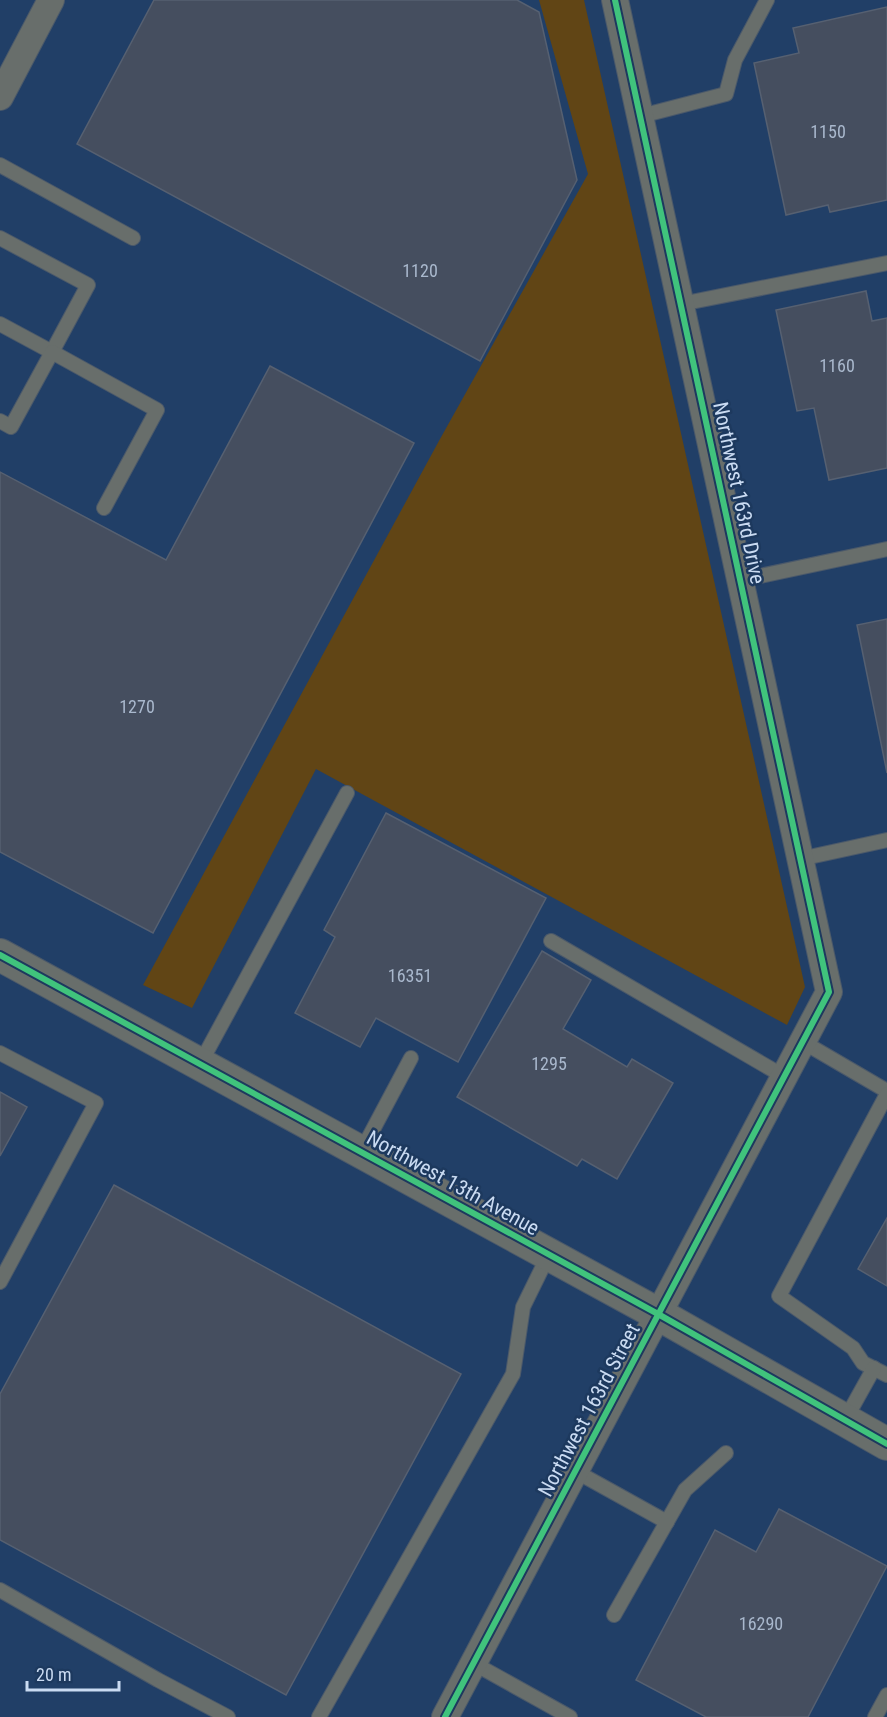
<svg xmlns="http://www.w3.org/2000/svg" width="887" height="1717" viewBox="0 0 887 1717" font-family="'Roboto Condensed',sans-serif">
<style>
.built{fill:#213f67}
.green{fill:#614515}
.building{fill:#454e5f;stroke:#566071;stroke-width:1.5}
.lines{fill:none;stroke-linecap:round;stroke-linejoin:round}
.service-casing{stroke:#4b596a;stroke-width:16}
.minor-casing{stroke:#4b596a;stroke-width:28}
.tertiary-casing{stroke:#4b596a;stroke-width:34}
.service{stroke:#686e6b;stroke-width:14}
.minor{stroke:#686e6b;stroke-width:26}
.tertiary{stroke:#686e6b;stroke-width:32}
.cycleway-casing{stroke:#1d395e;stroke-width:10}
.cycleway{stroke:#40c37c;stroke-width:6}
.labels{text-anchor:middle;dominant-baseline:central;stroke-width:5;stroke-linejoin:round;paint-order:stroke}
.number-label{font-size:18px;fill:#a9b8cd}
.street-label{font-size:21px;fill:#cadbf2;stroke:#1d395e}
</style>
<rect width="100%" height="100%" fill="#2c3b4f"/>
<!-- built -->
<rect class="built" x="0" y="0" width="887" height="1717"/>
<!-- green -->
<polygon class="green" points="539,0 584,0 805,987 787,1025 316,769 192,1008 143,985 440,439 588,174"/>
<!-- building -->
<g class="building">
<polygon points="154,0 517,0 539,12 577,180 480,361 77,144"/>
<polygon points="887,7 887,200 830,212 828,205 786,215 754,63 799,53 793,28"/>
<polygon points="866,291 872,321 887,318 887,468 829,480 814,408 797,411 776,310"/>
<polygon points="270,366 414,443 153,933 0,852 0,472 166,560"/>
<polygon points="887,619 887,773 857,625"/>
<polygon points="386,813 546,898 458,1062 376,1018 360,1047 295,1013 335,937 324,930"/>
<polygon points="542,951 591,980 563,1029 627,1067 632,1059 673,1083 617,1179 582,1159 577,1166 457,1097"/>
<polygon points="0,1092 27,1107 0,1156"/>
<polygon points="114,1185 461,1374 286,1695 0,1540 0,1394"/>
<polygon points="887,1218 887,1286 858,1269"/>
<polygon points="779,1509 887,1566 808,1717 706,1717 636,1680 715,1530 756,1552"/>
</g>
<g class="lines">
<!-- service casing -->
<g class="service-casing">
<g id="service">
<polyline points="641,116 726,94 735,60 767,0"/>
<polyline points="0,165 133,238"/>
<polyline points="0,238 88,285 52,352 0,324"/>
<polyline points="681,304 887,263"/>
<polyline points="0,421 11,427 52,352 157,410 104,508"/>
<polyline points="741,580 887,549"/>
<polyline points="800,859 887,840"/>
<polyline points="551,941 785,1077"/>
<polyline points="803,1042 887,1091"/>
<polyline points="0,1053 96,1103 0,1282"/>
<polyline points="200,1064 347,793"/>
<polyline points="887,1094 779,1296 853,1348 863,1363 887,1375"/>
<polyline points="361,1152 411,1058"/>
<polyline points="845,1420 874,1368"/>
<polyline points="575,1471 667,1522"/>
<polyline points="0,1590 158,1680 228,1717"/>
<polyline points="614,1615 685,1490 726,1453"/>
<polyline points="473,1663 570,1717"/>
<polyline points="319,1717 513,1374 523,1307 549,1254"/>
<polyline points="875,1717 887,1695"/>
</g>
</g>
<!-- minor casing -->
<g class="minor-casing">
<g id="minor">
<polyline points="0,97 51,0"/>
<polyline points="445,1717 829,992 615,0"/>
</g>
</g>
<!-- tertiary casing -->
<g class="tertiary-casing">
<polyline id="tertiary" points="0,955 658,1314 887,1444"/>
</g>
<!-- service -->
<use href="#service" class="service"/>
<!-- minor -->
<use href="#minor" class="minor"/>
<!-- tertiary -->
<use href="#tertiary" class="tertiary"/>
<!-- cycleway casing -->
<g class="cycleway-casing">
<g id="cycleway">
<polyline points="0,955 658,1314 887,1444"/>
<polyline points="445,1717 829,992 615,0"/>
</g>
</g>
<!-- cycleway -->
<use href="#cycleway" class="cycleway"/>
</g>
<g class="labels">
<!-- number labels -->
<g class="number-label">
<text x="828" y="131">1150</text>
<text x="420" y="270">1120</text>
<text x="837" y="365">1160</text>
<text x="137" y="706">1270</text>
<text x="410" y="975">16351</text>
<text x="549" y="1063">1295</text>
<text x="761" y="1623">16290</text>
</g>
<!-- street labels -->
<g class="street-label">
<text transform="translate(739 493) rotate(78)">Northwest 163rd Drive</text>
<text transform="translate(453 1183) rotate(29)">Northwest 13th Avenue</text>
<text transform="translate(589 1410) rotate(-62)">Northwest 163rd Street</text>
</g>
</g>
<!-- scale -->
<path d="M27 1681v9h92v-9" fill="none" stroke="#cadbf2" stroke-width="3"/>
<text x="36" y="1681" font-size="18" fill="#cadbf2" stroke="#1d395e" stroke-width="4.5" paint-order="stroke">20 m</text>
</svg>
